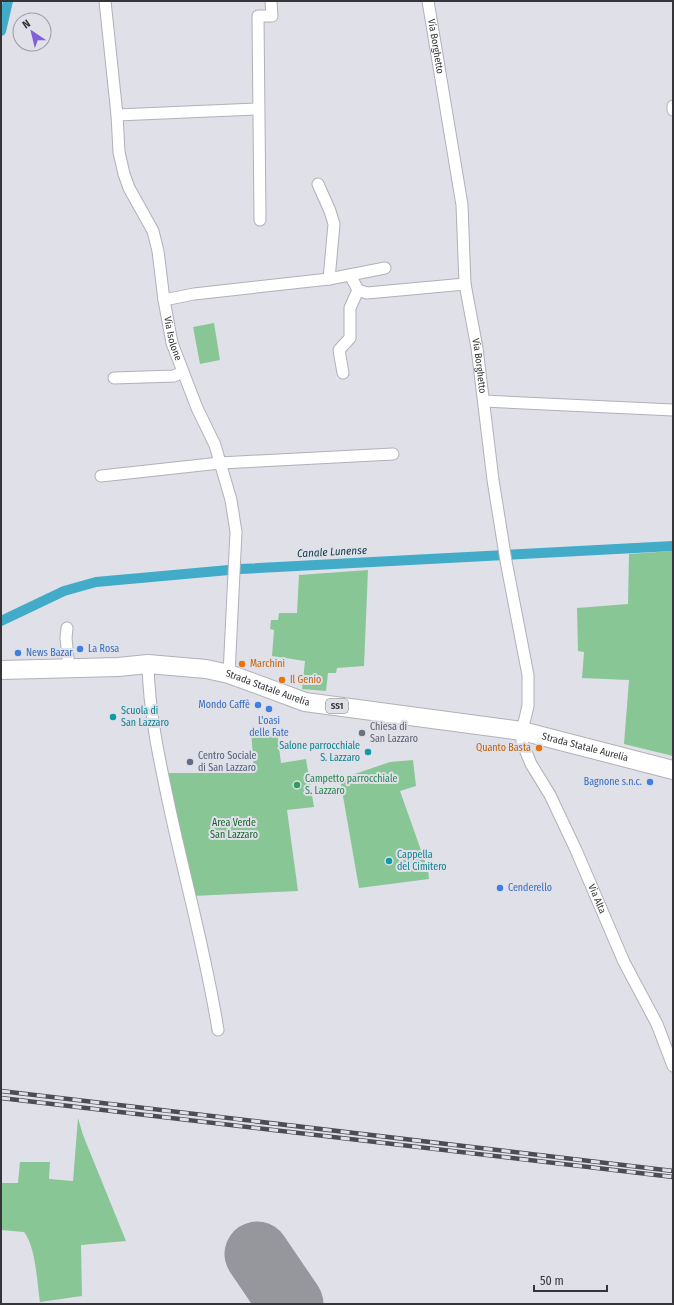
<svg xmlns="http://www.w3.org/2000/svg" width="674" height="1305" viewBox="0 0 674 1305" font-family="'Fira Sans Condensed',sans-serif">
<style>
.green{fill:#89c696}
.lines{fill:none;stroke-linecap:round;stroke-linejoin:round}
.canal{stroke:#41abc8;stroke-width:10}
.runway{stroke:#96969d;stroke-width:65}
.minor-casing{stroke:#b0b0b8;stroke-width:13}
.primary-casing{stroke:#b0b0b8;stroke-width:20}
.minor{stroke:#fff;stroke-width:11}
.primary{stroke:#fff;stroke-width:18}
.rail-casing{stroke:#4c4c51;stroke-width:4.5}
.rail{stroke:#e0e0e9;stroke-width:3;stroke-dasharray:9;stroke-linecap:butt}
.shop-dot{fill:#3f7fe0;stroke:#e0e0e9;stroke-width:1.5}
.food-dot{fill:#e8710a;stroke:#e0e0e9;stroke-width:1.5}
.culture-dot{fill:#0f9aa8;stroke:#e0e0e9;stroke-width:1.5}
.worship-dot{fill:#6b7280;stroke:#e0e0e9;stroke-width:1.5}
.service-dot{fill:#5c6f8a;stroke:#e0e0e9;stroke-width:1.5}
.leisure-dot{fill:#2e9e5b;stroke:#e0e0e9;stroke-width:1.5}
.labels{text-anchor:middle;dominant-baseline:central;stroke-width:4;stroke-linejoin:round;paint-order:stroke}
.shield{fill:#e0e0e9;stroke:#68686e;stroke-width:1}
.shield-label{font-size:9px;font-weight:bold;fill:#353539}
.street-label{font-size:10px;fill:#353539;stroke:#e0e0e9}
.shop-label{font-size:10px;fill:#366cbe;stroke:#e0e0e9;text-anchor:start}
.food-label{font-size:10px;fill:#c56008;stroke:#e0e0e9;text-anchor:start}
.culture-label{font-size:10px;fill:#0d838f;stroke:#e0e0e9;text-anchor:start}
.worship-label{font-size:10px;fill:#5b616d;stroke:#e0e0e9;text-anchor:start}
.service-label{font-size:10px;fill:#4e5e75;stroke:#e0e0e9;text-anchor:start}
.leisure-label{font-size:10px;fill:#27864d;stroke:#e0e0e9;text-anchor:start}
.park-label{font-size:10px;fill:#176230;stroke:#e0e0e9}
.water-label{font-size:11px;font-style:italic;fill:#0c3c49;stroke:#e0e0e9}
</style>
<rect width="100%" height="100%" fill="#e0e0e9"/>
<!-- green -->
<g class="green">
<polygon points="214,323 220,360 200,364 193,327"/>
<polygon points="673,551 673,756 624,744 629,680 582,678 584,652 578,651 577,608 628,604 629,554"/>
<polygon points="368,570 364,666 337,668 336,673 328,673 326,691 302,689 305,661 272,656 274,630 270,629 271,620 278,620 279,613 297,613 299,575"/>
<polygon points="251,729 262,732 277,732 281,763 306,759 314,807 287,810 298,891 193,896 168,773 254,773"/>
<polygon points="413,760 416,786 400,791 428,870 429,879 359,888 340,779 390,762"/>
<path d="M78,1118L83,1135L126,1241L81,1245L82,1296L40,1302C37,1283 36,1247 24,1232L1,1230V1183H18L20,1162H50L49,1179L73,1181Z"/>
</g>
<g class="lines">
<!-- canal -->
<g class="canal">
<polyline points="1,31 8,1"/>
<polyline points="1,621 64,591 96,582 240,569 673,546"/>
</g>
<!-- runway -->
<polyline class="runway" points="257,1254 291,1304"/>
<!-- minor casing -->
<g class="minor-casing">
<g id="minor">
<path id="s1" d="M105,1L117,115L119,152L124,174L129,188L153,231L158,251L164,300L172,343L197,408L215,445L231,500L236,532L229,674"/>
<path id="s2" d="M428,1L462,205L465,284L477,348L493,480L506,561L528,675V706L522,731V742L531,764L550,795L576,850L624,962L657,1024L673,1066"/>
<polyline points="673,106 673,110"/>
<polyline points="117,115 258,109"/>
<polyline points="318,184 330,211 334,224 329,279"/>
<polyline points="260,220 258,16 272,16 271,1"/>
<polyline points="358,290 367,293 465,284"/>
<polyline points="164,300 194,294 329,279 385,268"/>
<polyline points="343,373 339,350 350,338 350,308 358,290 350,275"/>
<polyline points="114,378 174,376 182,372"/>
<polyline points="484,401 673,410"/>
<polyline points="101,476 220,463 393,454"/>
<polyline points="67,628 66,638 69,668"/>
<path d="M148,664C149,712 159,758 169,805C185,880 206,954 218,1030"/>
</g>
</g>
<!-- primary casing -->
<g class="primary-casing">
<g id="primary">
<path id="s3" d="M1,670L118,667L148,664L206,669L229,674L305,702L522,731L673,770"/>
</g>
</g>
<!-- minor -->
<use href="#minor" class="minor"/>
<!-- primary -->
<use href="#primary" class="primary"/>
<!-- rail casing -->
<g class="rail-casing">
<g id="rail">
<polyline points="1,1091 673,1171"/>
<polyline points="1,1098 673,1177"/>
</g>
</g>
<!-- rail -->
<use href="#rail" class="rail"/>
</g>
<!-- markers -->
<g class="shop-dot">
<circle cx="80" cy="649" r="4"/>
<circle cx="18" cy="653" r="4"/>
<circle cx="258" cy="705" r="4"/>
<circle cx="269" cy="709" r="4"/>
<circle cx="650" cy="782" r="4"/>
<circle cx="500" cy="888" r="4"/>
</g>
<g class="food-dot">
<circle cx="242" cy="664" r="4"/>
<circle cx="282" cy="680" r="4"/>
<circle cx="539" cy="748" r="4"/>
</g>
<g class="culture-dot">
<circle cx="113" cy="717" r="4"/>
<circle cx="368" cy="752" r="4"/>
<circle cx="389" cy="861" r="4"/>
</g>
<circle class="worship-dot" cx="362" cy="733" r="4"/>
<circle class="service-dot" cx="190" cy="762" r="4"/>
<circle class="leisure-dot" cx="297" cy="785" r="4"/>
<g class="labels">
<!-- shield labels -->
<rect class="shield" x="326" y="699" width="22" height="14" rx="3"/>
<g class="shield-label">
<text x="337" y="706">SS1</text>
</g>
<!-- street labels -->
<g class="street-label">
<text stroke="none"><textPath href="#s2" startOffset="46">Via Borghetto</textPath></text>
<text stroke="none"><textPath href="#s1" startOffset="348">Via Isolone</textPath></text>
<text stroke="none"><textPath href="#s2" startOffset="369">Via Borghetto</textPath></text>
<text stroke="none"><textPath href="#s3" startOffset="270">Strada Statale Aurelia</textPath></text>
<text stroke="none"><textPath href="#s3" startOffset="594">Strada Statale Aurelia</textPath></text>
<text stroke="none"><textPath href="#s2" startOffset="924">Via Alta</textPath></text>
</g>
<!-- shop labels -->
<g class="shop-label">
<text x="88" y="649">La Rosa</text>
<text x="26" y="653">News Bazar</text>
<text x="250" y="705" text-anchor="end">Mondo Caffè</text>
<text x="269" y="721" text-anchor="middle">L'oasi<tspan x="269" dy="12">delle Fate</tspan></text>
<text x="642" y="782" text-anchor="end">Bagnone s.n.c.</text>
<text x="508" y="888">Cenderello</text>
</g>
<!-- food labels -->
<g class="food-label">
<text x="250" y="664">Marchini</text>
<text x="290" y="680">Il Genio</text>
<text x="531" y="748" text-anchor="end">Quanto Basta</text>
</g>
<!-- culture labels -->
<g class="culture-label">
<text x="121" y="711">Scuola di<tspan x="121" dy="12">San Lazzaro</tspan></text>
<text x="360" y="746" text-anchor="end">Salone parrocchiale<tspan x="360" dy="12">S. Lazzaro</tspan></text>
<text x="397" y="855">Cappella<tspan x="397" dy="12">del Cimitero</tspan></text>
</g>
<!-- worship labels -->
<g class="worship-label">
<text x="370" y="727">Chiesa di<tspan x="370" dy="12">San Lazzaro</tspan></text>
</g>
<!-- service labels -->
<g class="service-label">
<text x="198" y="756">Centro Sociale<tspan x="198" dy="12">di San Lazzaro</tspan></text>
</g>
<!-- leisure labels -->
<g class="leisure-label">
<text x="305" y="779">Campetto parrocchiale<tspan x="305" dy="12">S. Lazzaro</tspan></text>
</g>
<!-- park labels -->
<g class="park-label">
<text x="234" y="823">Area Verde<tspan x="234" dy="12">San Lazzaro</tspan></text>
</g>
<!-- water labels -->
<g class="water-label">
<text transform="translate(332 552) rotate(-3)">Canale Lunense</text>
</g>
</g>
<!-- border -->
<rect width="674" height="1305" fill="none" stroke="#353539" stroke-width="4"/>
<!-- north arrow -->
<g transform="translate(32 32) rotate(325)"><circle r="19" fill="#e0e0e9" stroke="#9c9ca3"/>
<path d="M0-3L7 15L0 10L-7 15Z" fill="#835fda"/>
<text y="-6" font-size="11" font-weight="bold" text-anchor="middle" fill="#353539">N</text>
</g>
<!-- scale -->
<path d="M534 1285v6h73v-6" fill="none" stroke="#353539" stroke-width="2"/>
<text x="540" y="1285" font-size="12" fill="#353539" stroke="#e0e0e9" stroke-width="3" paint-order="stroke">50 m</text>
</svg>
